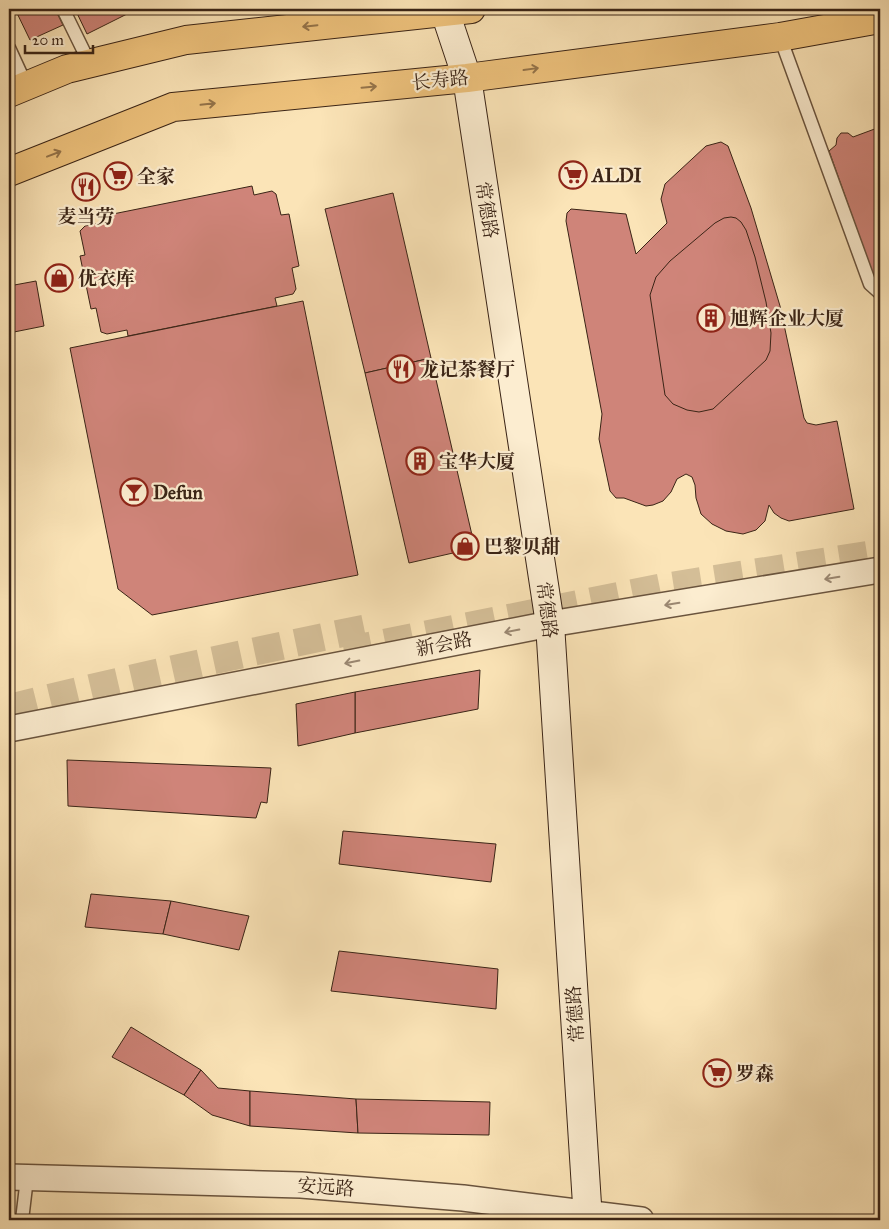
<svg xmlns="http://www.w3.org/2000/svg" width="889" height="1229" viewBox="0 0 889 1229" font-family="'IM FELL Great Primer','Noto Serif SC',serif">
<style>
.building{fill:#cf8479;stroke:#3a2416}
.lines{fill:none;stroke-linecap:round;stroke-linejoin:round}
.highway-tunnel{stroke:#d4be97;stroke-width:28;stroke-dasharray:28 14;stroke-linecap:butt}
.lane-casing{stroke:#6a543e;stroke-width:15}
.street-casing{stroke:#6a543e;stroke-width:28}
.secondary-casing{stroke:#3a2416;stroke-width:30}
.primary-casing{stroke:#3a2416;stroke-width:30}
.lane{stroke:#fcedd0;stroke-width:12}
.street{stroke:#fcedd0;stroke-width:25}
.secondary{stroke:#fcedd0;stroke-width:28}
.primary{stroke:#eec27c;stroke-width:28}
.oneway{stroke:#947349}
.oneway2{stroke:#9b8873}
.labels{text-anchor:middle;dominant-baseline:central;stroke-width:4.5;stroke-linejoin:round;paint-order:stroke}
.street-label{font-size:19px;fill:#3a2416;stroke:#fcedd0}
.poi-label{font-size:19px;font-weight:bold;fill:#3a2416;stroke:#fcedd0;text-anchor:start}
</style>
<rect width="100%" height="100%" fill="#fbe4b7"/>
<filter id="stains"><feTurbulence type="fractalNoise" baseFrequency=".004" numOctaves="4"/><feColorMatrix values="0 0 0 0 .2 0 0 0 0 .09 0 0 0 0 .02 0 0 0 .5 -.17"/></filter>
<radialGradient id="worn" r=".72"><stop offset=".6" stop-color="#630" stop-opacity="0"/><stop offset="1" stop-color="#630" stop-opacity=".3"/></radialGradient>
<!-- building -->
<g class="building">
<polygon points="15,9 55,9 63,25 30,40"/>
<polygon points="75,9 137,9 87,34"/>
<polygon points="880,127 880,278 875,280 829,151 836,145 837,138 841,133 848,133 853,137"/>
<polygon points="721,142 728,146 751,208 780,306 804,418 807,423 816,425 837,421 854,509 789,521 781,518 774,513 769,505 765,521 756,530 743,534 726,531 712,524 701,514 696,498 695,485 692,477 686,474 677,479 671,492 663,501 653,505 646,506 624,498 616,498 610,491 599,439 602,414 566,221 567,213 571,209 626,214 636,254 667,223 661,199 665,184 706,146"/>
<polygon points="252,186 254,195 272,191 276,194 281,215 289,214 299,266 292,268 296,289 293,294 275,298 277,306 128,336 127,330 107,334 101,332 96,308 91,309 80,256 85,255 80,231 85,226 105,222 103,216"/>
<polygon points="393,193 431,358 365,373 325,209"/>
<polygon points="731,217 736,218 741,222 746,230 755,257 766,302 771,333 770,351 766,360 713,409 699,412 687,410 673,404 665,395 650,295 656,277 670,261 715,223 724,218"/>
<polygon points="36,281 44,326 9,333 9,286"/>
<polygon points="303,301 358,575 152,615 118,589 70,348"/>
<polygon points="431,358 475,548 409,563 365,373"/>
<polygon points="480,670 478,709 355,733 355,692"/>
<polygon points="355,692 355,733 298,746 296,704"/>
<polygon points="67,760 271,768 267,803 261,802 256,818 68,806"/>
<polygon points="343,831 496,844 491,882 339,864"/>
<polygon points="91,894 171,901 163,934 85,927"/>
<polygon points="171,901 249,916 239,950 163,934"/>
<polygon points="339,951 498,969 496,1009 331,991"/>
<polygon points="131,1027 201,1070 184,1095 112,1057"/>
<polygon points="201,1070 218,1088 250,1091 250,1126 212,1115 184,1095"/>
<polygon points="250,1091 356,1099 358,1133 250,1126"/>
<polygon points="356,1099 490,1102 489,1135 358,1133"/>
</g>
<g class="lines">
<!-- highway-tunnel -->
<g class="highway-tunnel">
<polyline points="344,651 664,587 880,553"/>
<path d="M9,708C129,678 250,652 372,627"/>
</g>
<!-- lane casing -->
<g class="lane-casing">
<g id="lane">
<polyline points="64,11 90,64"/>
<polyline points="780,37 870,284 880,293"/>
<polyline points="9,48 26,85"/>
<polyline points="22,1220 27,1178"/>
</g>
</g>
<!-- street casing -->
<g class="street-casing">
<g id="street">
<polyline points="9,729 550,624 880,570"/>
<polyline points="9,1177 301,1185 463,1198 641,1220"/>
</g>
</g>
<!-- secondary casing -->
<g class="secondary-casing">
<polyline id="secondary" points="444,9 467,78 550,624 588,1220"/>
</g>
<!-- primary casing -->
<g class="primary-casing">
<g id="primary">
<polyline points="9,93 67,69 186,40 471,9"/>
<polyline points="9,172 173,107 467,78 780,37 880,19"/>
</g>
</g>
<!-- lane -->
<use href="#lane" class="lane"/>
<!-- street -->
<use href="#street" class="street"/>
<!-- secondary -->
<use href="#secondary" class="secondary"/>
<!-- primary -->
<use href="#primary" class="primary"/>
</g>
<!-- one-way arrows -->
<defs><path id="oneway-shaft" d="M-6 0H5M1.5-3L5.5 0L1.5 3" fill="none" stroke-width="1.6" stroke-linecap="round" stroke-linejoin="round" transform="scale(1.25)"/></defs>
<g class="oneway">
<use href="#oneway-shaft" transform="translate(310 26) rotate(174)"/>
<use href="#oneway-shaft" transform="translate(531 69) rotate(-8)"/>
<use href="#oneway-shaft" transform="translate(369 87) rotate(-5)"/>
<use href="#oneway-shaft" transform="translate(208 104) rotate(-6)"/>
<use href="#oneway-shaft" transform="translate(54 154) rotate(-21)"/>
</g>
<g class="oneway2">
<use href="#oneway-shaft" transform="translate(832 578) rotate(171)"/>
<use href="#oneway-shaft" transform="translate(672 604) rotate(171)"/>
<use href="#oneway-shaft" transform="translate(512 631) rotate(169)"/>
<use href="#oneway-shaft" transform="translate(352 662) rotate(169)"/>
</g>
<!-- icons -->
<defs>
<g id="supermarket-ring" transform="scale(1.4375)"><circle r="9.5" fill="#fcedd0" stroke="#8f2418" stroke-width="1.5"/><path d="M-6-5.5h2.5l.6 2H6L4.5 2H-2.5L-4.4-4H-6ZM-1.5 3.2a1.3 1.3 0 1 0 .1 0ZM3 3.2a1.3 1.3 0 1 0 .1 0Z" fill="#8f2418"/></g>
<g id="restaurant-ring" transform="scale(1.4375)"><circle r="9.5" fill="#fcedd0" stroke="#8f2418" stroke-width="1.5"/><path d="M-5-6h1v4h1v-4h1v4h1v-4h1v5L-1.5 .5V6h-2V.5L-5-1ZM5-6V6H3V1.5H1.5Q1.5-4 5-6Z" fill="#8f2418"/></g>
<g id="shop-ring" transform="scale(1.4375)"><circle r="9.5" fill="#fcedd0" stroke="#8f2418" stroke-width="1.5"/><path d="M-5-2.5h2.3a2.7 3.5 0 0 1 5.4 0H5L5.5 6h-11ZM-1.5-2.5h3a1.5 2.3 0 0 0-3 0Z" fill="#8f2418"/></g>
<g id="building-ring" transform="scale(1.4375)"><circle r="9.5" fill="#fcedd0" stroke="#8f2418" stroke-width="1.5"/><path d="M-4-6H4V6H1V3H-1V6H-4ZM-2.5-4.3h1.7v1.8h-1.7ZM.8-4.3h1.7v1.8H.8ZM-2.5-1h1.7V.8h-1.7ZM.8-1h1.7V.8H.8Z" fill="#8f2418"/></g>
<g id="bar-ring" transform="scale(1.4375)"><circle r="9.5" fill="#fcedd0" stroke="#8f2418" stroke-width="1.5"/><path d="M-6-5H6L.8 .8V4.5H3.5V6h-7V4.5H-.8V.8Z" fill="#8f2418"/></g>
</defs>
<g fill-rule="evenodd">
<use href="#supermarket-ring" x="573" y="175"/>
<use href="#supermarket-ring" x="118" y="176"/>
<use href="#restaurant-ring" x="86" y="187"/>
<use href="#shop-ring" x="59" y="278"/>
<use href="#building-ring" x="711" y="318"/>
<use href="#restaurant-ring" x="401" y="369"/>
<use href="#building-ring" x="420" y="461"/>
<use href="#bar-ring" x="134" y="492"/>
<use href="#shop-ring" x="465" y="546"/>
<use href="#supermarket-ring" x="717" y="1073"/>
</g>
<g class="labels">
<!-- street labels -->
<g class="street-label">
<text transform="translate(440 80) rotate(-6)">长寿路</text>
<text transform="translate(487 210) rotate(81)">常德路</text>
<text transform="translate(547 610) rotate(83)">常德路</text>
<text transform="translate(444 644) rotate(-11)">新会路</text>
<text transform="translate(575 1014) rotate(-94)">常德路</text>
<text transform="translate(326 1187) rotate(4)">安远路</text>
</g>
<!-- poi labels -->
<g class="poi-label">
<text x="592" y="175">ALDI</text>
<text x="137" y="176">全家</text>
<text x="86" y="216" text-anchor="middle">麦当劳</text>
<text x="78" y="278">优衣库</text>
<text x="730" y="318">旭辉企业大厦</text>
<text x="420" y="369">龙记茶餐厅</text>
<text x="439" y="461">宝华大厦</text>
<text x="153" y="492">Defun</text>
<text x="484" y="546">巴黎贝甜</text>
<text x="736" y="1073">罗森</text>
</g>
</g>
<!-- margin -->
<rect width="889" height="1229" fill="none" stroke="#fbe4b7" stroke-width="30"/>
<rect x="10" y="10" width="869" height="1209" fill="none" stroke="#3a2416" stroke-width="2.5"/>
<rect x="15" y="15" width="859" height="1199" fill="none" stroke="#3a2416"/>
<!-- scale -->
<path d="M25 45v8h68v-8" fill="none" stroke="#3a2416" stroke-width="2.5"/>
<text x="32" y="45" font-size="15" fill="#3a2416" stroke="#fcedd0" stroke-width="4" paint-order="stroke">20 m</text>
<rect width="100%" height="100%" filter="url(#stains)"/>
<rect width="100%" height="100%" fill="url(#worn)"/>
</svg>
